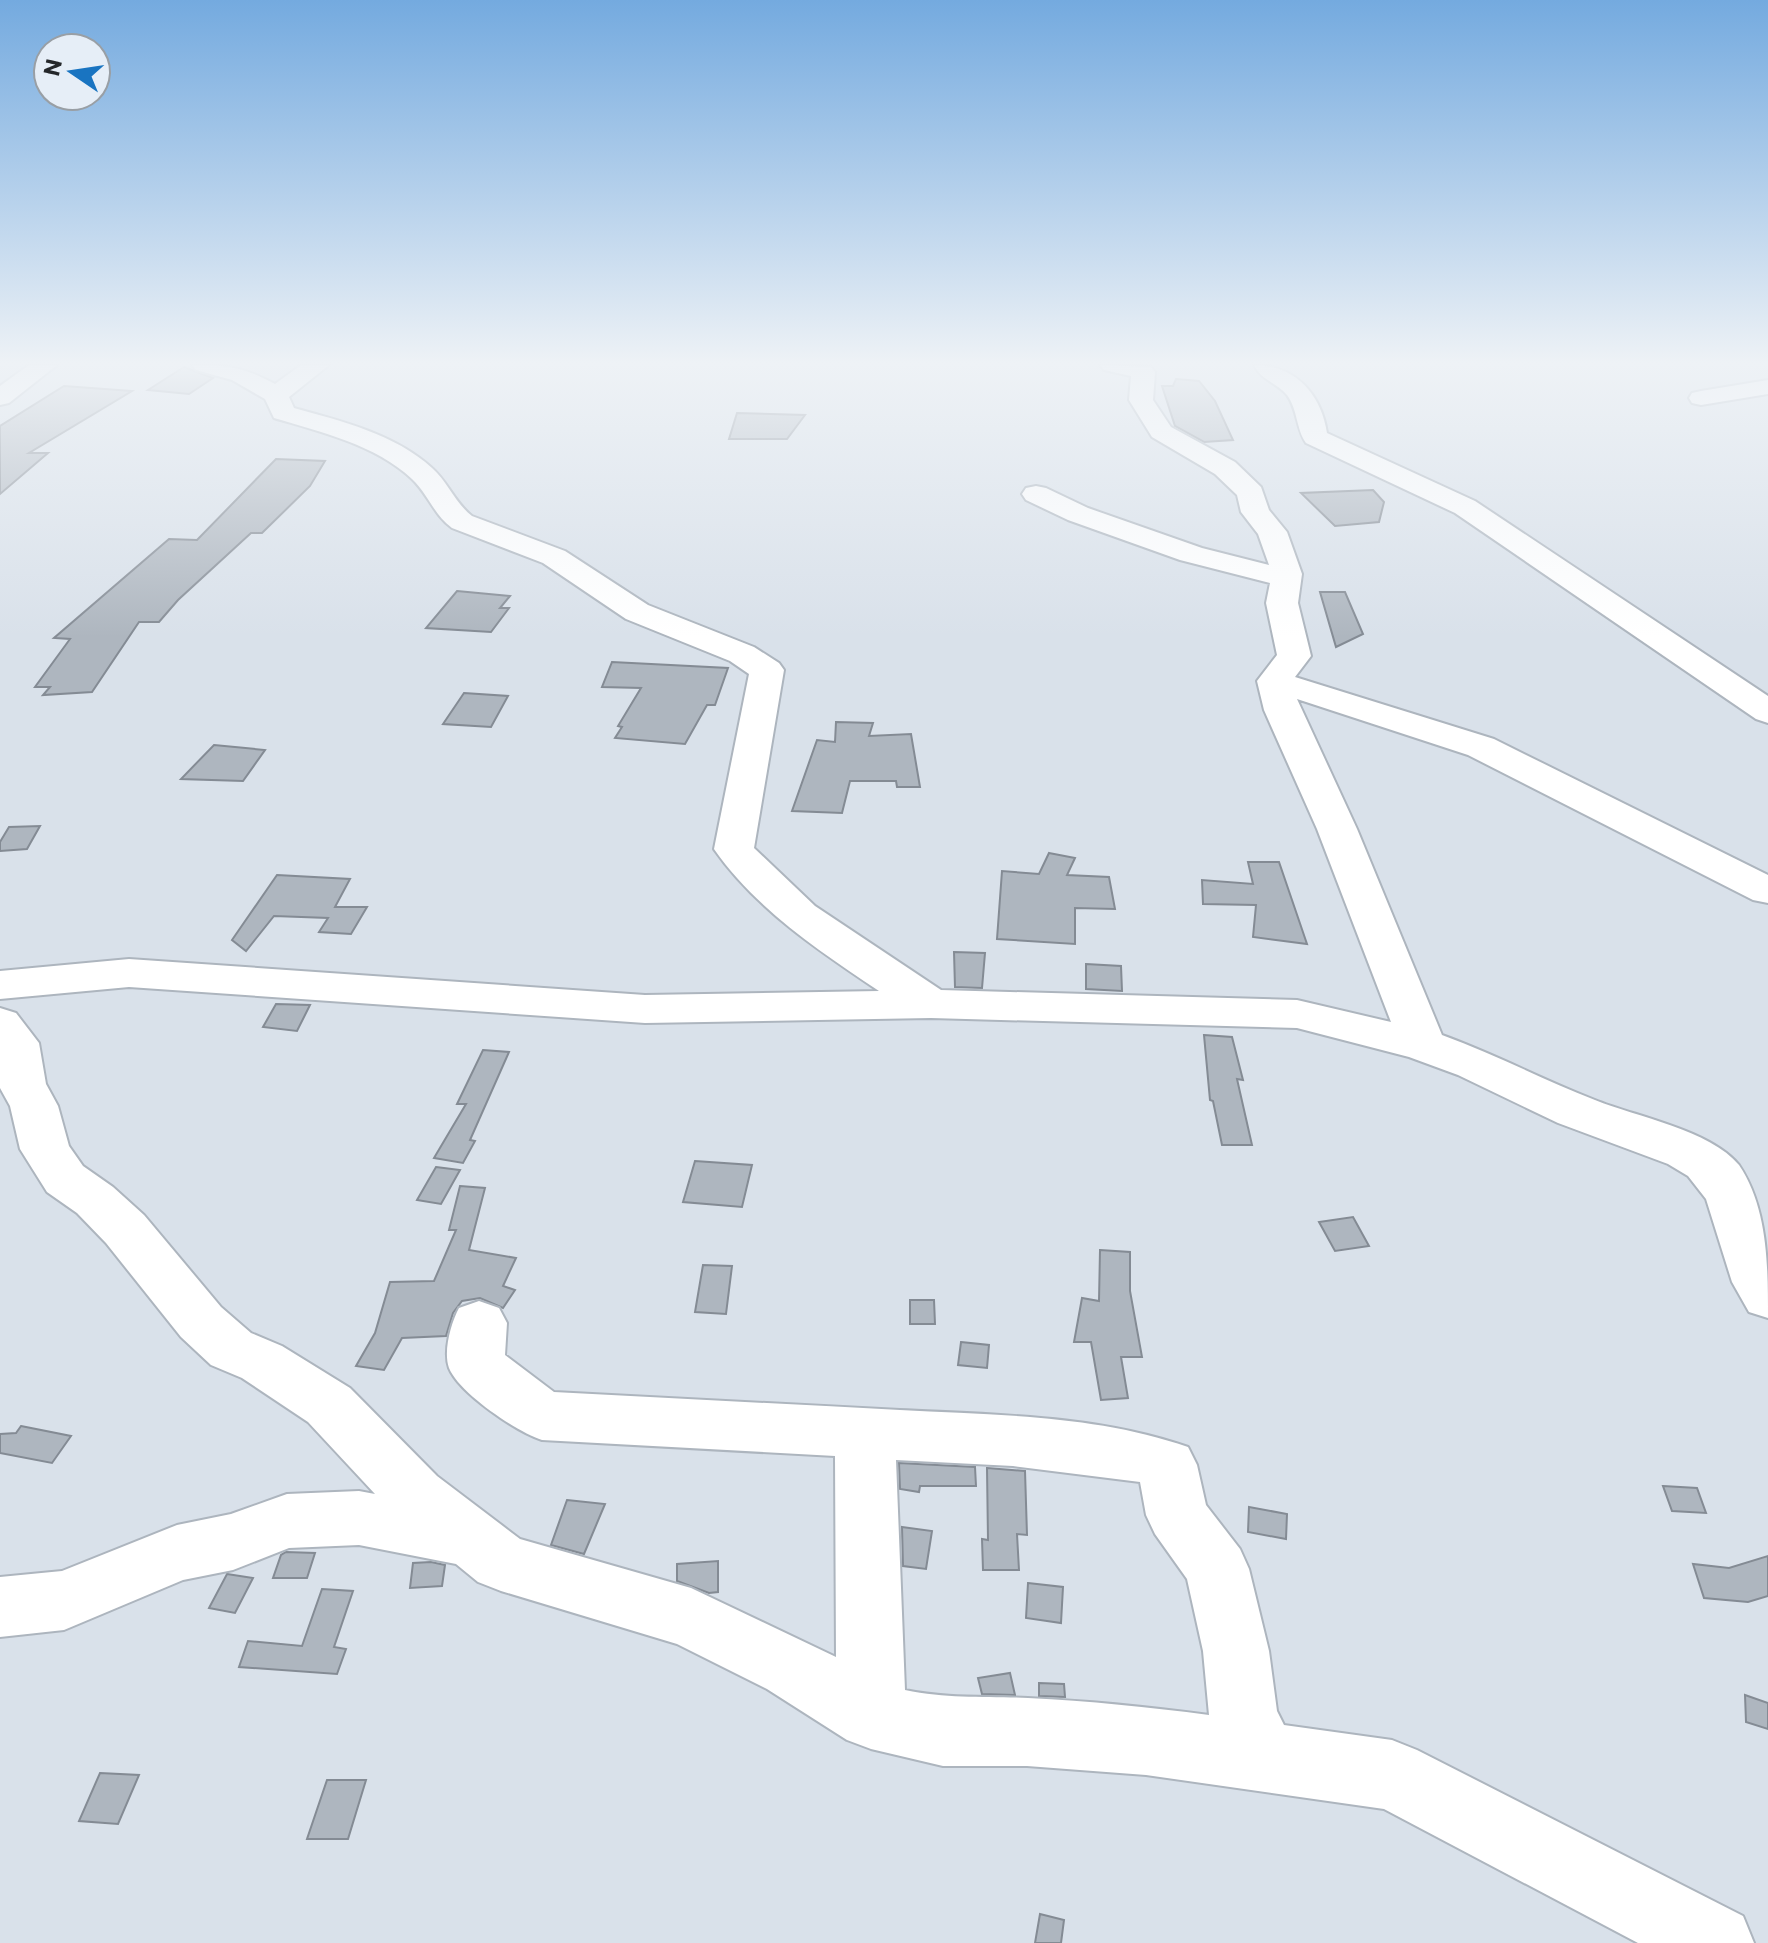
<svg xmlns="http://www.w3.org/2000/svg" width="1768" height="1943" viewBox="0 0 1768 1943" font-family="Commissioner,sans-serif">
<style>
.building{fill:#aeb6bf;stroke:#848b94;stroke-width:2}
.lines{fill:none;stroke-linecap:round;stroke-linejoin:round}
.minor-casing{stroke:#adb5be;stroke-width:4}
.minor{fill:#fff;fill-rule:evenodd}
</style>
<rect width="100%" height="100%" fill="#d9e1ea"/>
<!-- building -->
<g class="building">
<polygon points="184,367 213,378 189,394 148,390"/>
<polygon points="1176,379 1199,381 1215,401 1233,440 1204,442 1175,426 1162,386 1173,386"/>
<polygon points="64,386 132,391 29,453 48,453 0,494 0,426"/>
<polygon points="737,413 805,415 787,439 729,439"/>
<polygon points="276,459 325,461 310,486 262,533 251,533 178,600 159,622 139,622 92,692 43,695 50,687 35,687 70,639 54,638 169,539 197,540"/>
<polygon points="1373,490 1384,502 1379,522 1335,526 1301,493"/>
<polygon points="457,591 510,596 500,608 509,608 491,632 426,628"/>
<polygon points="1320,592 1345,592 1363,634 1336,647"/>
<polygon points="612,662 728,668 715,705 707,705 685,744 615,738 622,727 618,726 641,688 602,687"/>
<polygon points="464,693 508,696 491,727 443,724"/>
<polygon points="836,722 873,723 869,736 911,734 920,787 897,787 896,781 850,781 842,813 792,811 817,740 835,742"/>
<polygon points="214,745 265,750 243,781 181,779"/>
<polygon points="40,826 27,849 0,851 0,842 9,827"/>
<polygon points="1049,853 1075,858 1067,875 1109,877 1115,909 1075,908 1075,944 997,939 1002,871 1039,874"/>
<polygon points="1248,862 1279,862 1307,944 1253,937 1256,905 1203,904 1202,880 1253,884"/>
<polygon points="277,875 350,879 335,907 367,907 351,934 319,932 328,918 274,916 246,951 232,940"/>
<polygon points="954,952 985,953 982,988 955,987"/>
<polygon points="1086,964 1121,966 1122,991 1086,989"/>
<polygon points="276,1004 310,1005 297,1031 263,1027"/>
<polygon points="1204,1035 1232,1037 1243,1080 1237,1079 1252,1145 1222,1145 1213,1101 1210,1100"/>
<polygon points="483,1050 509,1052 470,1140 475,1141 463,1163 434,1158 466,1104 457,1104"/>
<polygon points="695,1161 752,1165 742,1207 683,1202"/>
<polygon points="436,1167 460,1170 441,1204 417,1200"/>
<polygon points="460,1186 485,1188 469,1250 516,1258 503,1286 515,1290 503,1308 480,1298 462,1301 453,1313 446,1336 402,1338 384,1370 356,1366 375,1333 390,1282 434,1281 456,1230 449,1230"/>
<polygon points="1353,1217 1369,1246 1335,1251 1319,1222"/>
<polygon points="1100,1250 1130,1252 1130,1291 1142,1357 1121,1357 1128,1398 1101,1400 1091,1342 1074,1342 1082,1298 1099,1301"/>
<polygon points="703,1265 732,1266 726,1314 695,1312"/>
<polygon points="910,1300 934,1300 935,1324 910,1324"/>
<polygon points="961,1342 989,1345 987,1368 958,1365"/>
<polygon points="21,1426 71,1436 52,1463 0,1453 0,1434 16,1433"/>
<polygon points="899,1463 975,1467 976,1486 920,1486 919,1492 900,1489"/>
<polygon points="987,1468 1025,1471 1027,1535 1017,1534 1019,1570 983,1570 982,1539 988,1540"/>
<polygon points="1663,1486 1697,1488 1706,1513 1672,1511"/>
<polygon points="567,1500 605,1504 584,1554 551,1545"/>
<polygon points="1249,1507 1287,1514 1286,1539 1248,1532"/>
<polygon points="902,1527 932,1531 926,1569 903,1566"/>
<polygon points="286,1552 315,1553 307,1578 273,1578 281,1555"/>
<polygon points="1768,1556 1768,1596 1748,1602 1704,1598 1693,1564 1729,1568"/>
<polygon points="718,1561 718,1592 709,1593 677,1581 677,1564"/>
<polygon points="431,1562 445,1565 442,1586 410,1588 413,1563"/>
<polygon points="227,1574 253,1578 235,1613 209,1608"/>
<polygon points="1028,1583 1063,1587 1061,1623 1026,1618"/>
<polygon points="322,1589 353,1591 334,1647 346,1649 337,1674 239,1667 248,1641 302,1646"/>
<polygon points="1010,1673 1015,1695 982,1694 978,1678"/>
<polygon points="1039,1683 1064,1684 1065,1697 1039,1696"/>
<polygon points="1745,1695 1768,1703 1768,1729 1746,1722"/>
<polygon points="100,1773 139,1775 118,1824 79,1821"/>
<polygon points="327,1780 366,1780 348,1839 307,1839"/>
<polygon points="1040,1914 1064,1920 1061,1943 1035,1943"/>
</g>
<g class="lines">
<!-- minor casing -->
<g class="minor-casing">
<g id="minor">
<polygon points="29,365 57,365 9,403 0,405 0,386"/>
<path d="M192,365C228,365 243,367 275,384L301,365H329L289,397L294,408C341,421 395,434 432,468C448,482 455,503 472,516L565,551L648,605L754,647L779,663L784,670L754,848L815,906L941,990L1297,1000L1391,1022L1317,829L1264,710L1257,681L1277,655L1266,603L1270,583L1180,560L1068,520L1026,500L1022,494L1026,488L1036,486L1046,488L1088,508L1202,548L1269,565L1258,534L1241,512L1237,495L1215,474L1152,437L1129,400L1131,376L1104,370L1100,365L1151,367L1155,372L1153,400L1171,427L1235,462L1261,487L1269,510L1287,532L1302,574L1298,603L1311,656L1295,677L1494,739L1768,875V903L1753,900L1468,755L1297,699L1357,829L1442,1035C1495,1054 1543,1080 1595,1100C1637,1117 1710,1130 1739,1165C1768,1208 1768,1266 1768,1318L1749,1312L1732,1282L1706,1199L1688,1176L1668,1164L1558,1123L1458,1075L1409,1057L1297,1028L931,1018L645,1023L129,987L0,999V971L129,959L645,995L879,991C819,951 756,909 714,849L749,674L730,661L626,619L543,563L452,528C434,515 428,494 412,479C376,445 321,432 274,418L265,399L232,380L196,370Z"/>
<path d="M1254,365C1294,365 1321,393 1327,433L1475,501L1768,696V723L1756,719L1455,513L1306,443C1296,429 1298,410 1287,395C1277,383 1261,380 1254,365Z"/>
<polygon points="1768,380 1768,394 1701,405 1692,403 1689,398 1692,393 1701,391"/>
<path d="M0,1008L16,1013L39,1043L46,1084L58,1106L69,1146L83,1166L113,1187L144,1215L221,1307L251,1333L282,1346L350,1388L437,1476L520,1539L691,1588L836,1657L835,1456L542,1440C517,1432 459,1393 449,1368C443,1351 451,1323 459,1308L479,1301L499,1308L507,1323L505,1355L554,1392C670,1398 785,1404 900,1410C997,1415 1097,1415 1188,1447L1197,1465L1206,1505L1240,1549L1249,1569L1269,1651L1277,1711L1284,1725L1392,1740L1417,1750L1743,1916L1754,1943H1638L1384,1809L1146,1775L1027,1766H943L871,1749L847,1740L767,1689L677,1644L501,1591L478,1582L456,1564L359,1545L289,1548L233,1570L183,1580L64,1630L0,1637V1577L62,1571L177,1525L231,1514L287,1494L359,1491L375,1494L308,1422L242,1378L211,1365L181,1337L106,1243L77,1213L47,1192L20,1149L10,1106L0,1088ZM896,1460L1013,1466L1140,1482L1146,1515L1155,1534L1187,1579L1203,1651L1209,1715C1149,1707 1089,1701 1028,1698C984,1696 949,1699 905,1690Z"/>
</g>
</g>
<!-- minor -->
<use href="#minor" class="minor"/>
</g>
<!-- sky -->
<linearGradient id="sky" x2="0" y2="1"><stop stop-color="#74aadf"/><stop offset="0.57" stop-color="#eef2f6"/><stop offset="1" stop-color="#eef2f6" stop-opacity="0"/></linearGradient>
<rect width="1768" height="637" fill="url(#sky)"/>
<!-- north arrow -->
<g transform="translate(72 72) rotate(283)"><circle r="38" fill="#e6eef7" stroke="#999fa5" stroke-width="2"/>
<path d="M0-6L14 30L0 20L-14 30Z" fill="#1974c1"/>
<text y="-12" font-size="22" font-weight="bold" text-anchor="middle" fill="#25282b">N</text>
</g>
</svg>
